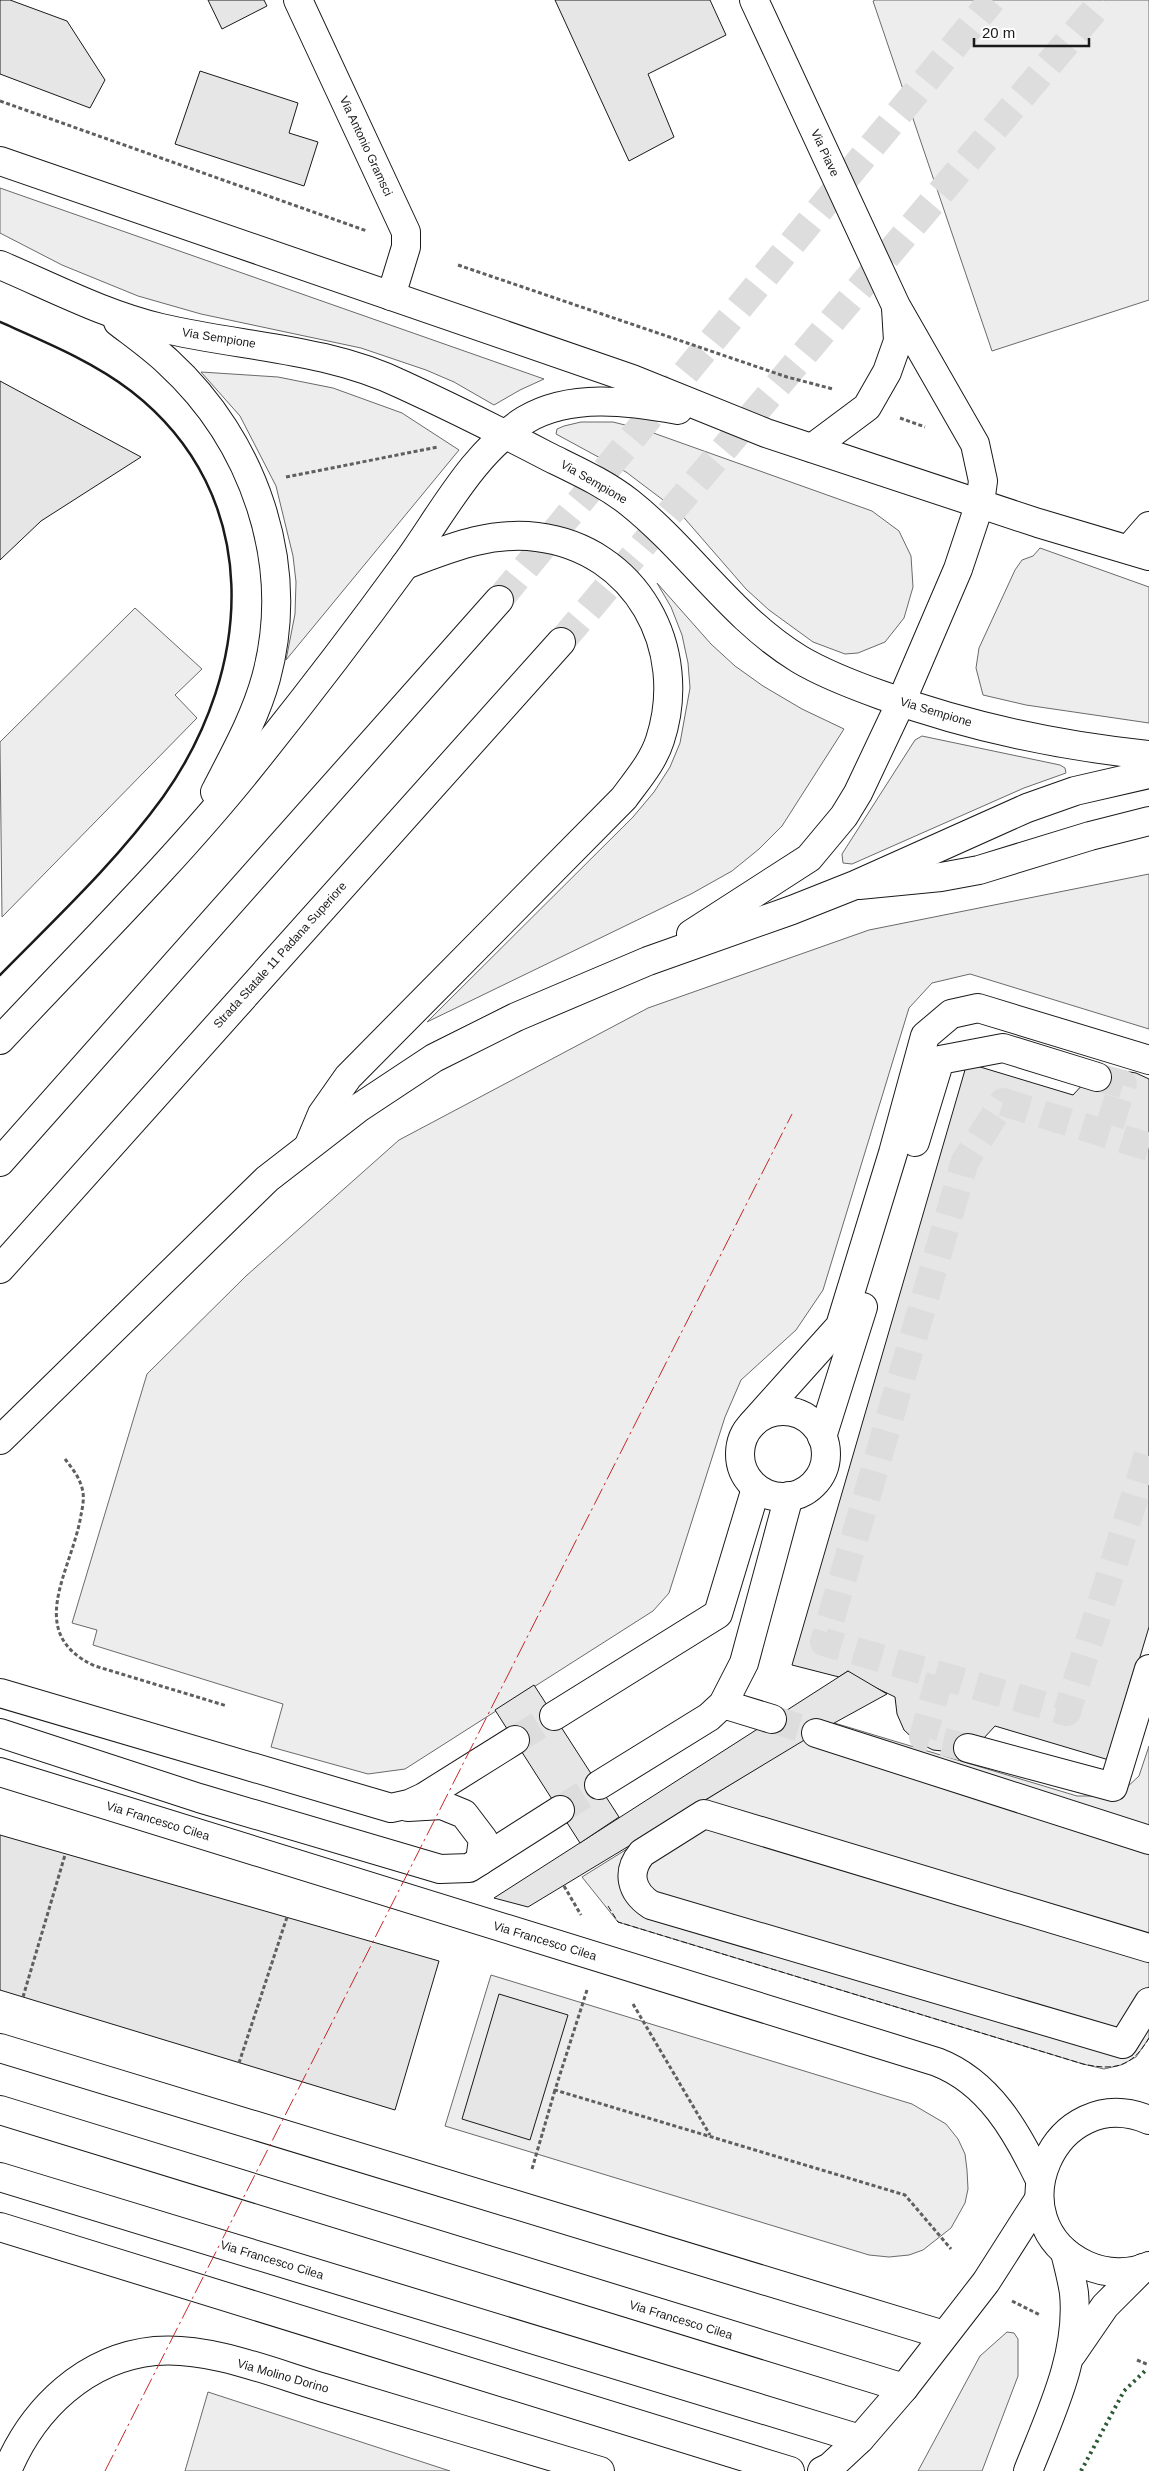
<svg xmlns="http://www.w3.org/2000/svg" width="1149" height="2471" viewBox="0 0 1149 2471" font-family="Arial,sans-serif">
<style>
.built{fill:#ededed;stroke:#6a6a6a}
.building{fill:#e6e6e6;stroke:#1a1a1a}
.lines{fill:none;stroke-linecap:round;stroke-linejoin:round}
.minor-tunnel{stroke:#ddd;stroke-width:28;stroke-dasharray:28 14;stroke-linecap:butt}
.highway-tunnel{stroke:#ddd;stroke-width:28;stroke-dasharray:28 14;stroke-linecap:butt}
.minor-casing{stroke:#1a1a1a;stroke-width:30}
.major-casing{stroke:#1a1a1a;stroke-width:30}
.highway-casing{stroke:#1a1a1a;stroke-width:30}
.path{stroke:#5f5f5f;stroke-width:3;stroke-dasharray:4 2.5;stroke-linecap:butt}
.minor{stroke:#fff;stroke-width:28}
.major{stroke:#fff;stroke-width:28}
.highway{stroke:#fff;stroke-width:28}
.hedge{stroke:#2b5a34;stroke-width:4;stroke-dasharray:2.5 4;stroke-linecap:butt}
.fence{stroke:#1a1a1a;stroke-width:1;stroke-dasharray:6 2.5;stroke-linecap:butt}
.wall{stroke:#1a1a1a;stroke-width:2.5}
.power{stroke:#c62828;stroke-width:1;stroke-dasharray:18 4 2.5 4;stroke-linecap:butt}
.labels{text-anchor:middle;dominant-baseline:central;stroke-width:4;stroke-linejoin:round;paint-order:stroke}
.street-label{font-size:12px;fill:#1a1a1a;stroke:#fff}
</style>
<rect width="100%" height="100%" fill="#fff"/>
<!-- built -->
<g class="built">
<polygon points="875,0 1149,0 1149,300 992,351 873,1"/>
<polygon points="0,188 544,379 520,390 494,405 454,382 426,370 361,348 201,314 138,296 62,265 0,233"/>
<polygon points="201,372 278,377 333,388 402,413 459,450 286,660 295,614 296,582 293,556 276,486 240,416"/>
<polygon points="581,422 613,422 645,430 872,511 899,531 911,556 913,587 904,618 885,642 858,653 845,654 813,642 769,610 746,589 679,512 626,472 556,434 557,429 564,426"/>
<polygon points="1040,548 1149,587 1149,723 1026,705 983,695 976,668 979,648 1015,570 1022,560 1033,556"/>
<polygon points="657,583 711,644 735,666 763,686 802,709 844,729 782,826 759,849 732,871 691,894 427,1022 633,817 654,792 670,767 680,743 690,688 688,663 682,635 671,607"/>
<polygon points="135,608 202,669 175,695 197,718 2,917 0,742"/>
<polygon points="922,736 1060,765 1065,768 1066,773 1024,788 852,864 843,863 842,854 915,740"/>
<polygon points="1149,874 1149,1029 970,974 932,983 909,1008 823,1290 796,1330 741,1380 725,1417 669,1593 653,1611 405,1769 368,1774 271,1747 283,1704 93,1645 97,1630 72,1623 147,1374 246,1276 399,1140 648,1008 869,930"/>
<polygon points="831,1722 1077,1796 1103,1796 1125,1789 1139,1776 1149,1746 1149,2038 1136,2057 1121,2065 1104,2069 1083,2064 618,1922 582,1877"/>
<polygon points="491,1975 912,2104 946,2124 958,2139 965,2154 967,2170 968,2189 965,2203 951,2228 923,2250 909,2255 889,2257 869,2255 445,2126"/>
<polygon points="1007,2332 1014,2333 1018,2339 1018,2376 982,2471 918,2471 980,2356"/>
<polygon points="208,2392 450,2471 185,2471"/>
</g>
<!-- building -->
<g class="building">
<polygon points="0,0 10,0 67,21 105,80 90,108 0,74"/>
<polygon points="208,0 264,0 267,6 222,29"/>
<polygon points="555,0 710,0 726,35 648,74 674,137 629,161"/>
<polygon points="200,71 298,103 289,133 318,142 304,186 175,144"/>
<polygon points="0,381 141,457 41,521 0,560"/>
<polygon points="967,1063 1073,1095 1085,1082 1101,1073 1118,1070 1136,1073 1149,1079 1149,1627 1109,1760 995,1726 983,1739 968,1748 951,1752 933,1750 917,1742 904,1730 897,1714 895,1697 856,1678 848,1671 839,1677 792,1665"/>
<polygon points="848,1671 887,1694 816,1733 528,1907 494,1898"/>
<polygon points="534,1685 619,1817 580,1843 495,1710"/>
<polygon points="0,1835 439,1961 395,2110 0,1990"/>
<polygon points="499,1994 568,2015 530,2140 462,2119"/>
</g>
<g class="lines">
<!-- minor-tunnel -->
<g class="minor-tunnel">
<polyline points="1097,1077 1123,1084 1107,1134"/>
<polyline points="1149,1147 1003,1102 965,1161 824,1642 1067,1712 1149,1451"/>
<polyline points="940,1676 923,1737 968,1748"/>
<polyline points="772,1719 816,1733"/>
<polyline points="515,1740 554,1716"/>
<polyline points="560,1810 599,1785"/>
</g>
<!-- highway-tunnel -->
<g class="highway-tunnel">
<polyline points="499,600 992,0"/>
<polyline points="561,642 1103,0"/>
</g>
<!-- minor casing -->
<g class="minor-casing">
<g id="minor">
<polyline points="298,0 406,232 406,247 391,296"/>
<polyline points="754,0 896,306 975,444 983,481 980,503"/>
<polyline points="812,448 867,407 887,372 898,341 896,308"/>
<polyline points="1129,549 1149,526"/>
<polyline points="859,885 941,877 979,870 1090,836 1149,821"/>
<polyline points="915,1142 940,1060 1003,1048 1097,1077"/>
<circle cx="783" cy="1454" r="43"/>
<polyline points="753,1423 840,1326 893,1153 925,1036 951,1014 978,1008 1149,1060"/>
<polyline points="822,1437 863,1307"/>
<polyline points="0,1693 391,1808 409,1804 424,1797 515,1740"/>
<polyline points="723,1704 772,1719"/>
<polyline points="554,1716 718,1614 756,1488"/>
<polyline points="0,1733 199,1798 440,1869 469,1868 560,1810"/>
<polyline points="816,1733 1149,1840"/>
<polyline points="968,1748 1113,1787 1149,1669"/>
<path d="M0,1772L937,2062C989,2082 1017,2132 1040,2180"/>
<polyline points="599,1785 709,1717 723,1704 744,1663 789,1496"/>
<polyline points="408,1807 442,1805 464,1814 483,1839 480,1861"/>
<path d="M1149,1948L704,1814L642,1853C626,1872 631,1892 651,1905L1123,2044L1149,2002"/>
<polyline points="0,2048 944,2335"/>
<polyline points="0,2110 904,2388"/>
<path d="M1149,2120C1055,2080 992,2221 1086,2265C1106,2274 1130,2275 1149,2266"/>
<polyline points="0,2177 860,2439"/>
<polyline points="0,2227 790,2471"/>
<polyline points="1072,2354 1105,2306 1143,2268"/>
<path d="M7,2471C33,2408 86,2358 155,2351C209,2346 273,2373 324,2388C416,2416 508,2443 600,2471"/>
<polyline points="822,2471 830,2467 860,2439 904,2388 986,2282 1039,2199"/>
<path d="M1028,2471C1050,2415 1080,2355 1074,2293C1072,2279 1068,2265 1065,2252"/>
</g>
</g>
<!-- major casing -->
<g class="major-casing">
<g id="major">
<polyline points="0,161 632,379 766,433 1038,523 1149,556"/>
<path d="M0,265C52,287 105,315 161,328C242,347 326,348 403,385C451,407 499,431 547,456C575,470 605,483 630,503C690,551 732,618 799,659C824,674 853,685 881,695C967,726 1058,746 1149,755"/>
<path d="M118,322C135,335 152,347 168,362C254,441 297,563 266,678C255,718 234,755 215,792"/>
<polyline points="691,934 809,858 844,816 858,793 901,702 958,569 980,503"/>
<path d="M0,1040C83,951 171,865 247,771C301,704 354,635 405,565C441,516 472,453 525,420C570,393 629,401 678,410"/>
<path d="M309,1145L322,1114L348,1077L624,798C637,780 653,762 660,740C690,648 636,549 537,537C489,531 448,549 405,565"/>
<polyline points="0,1440 267,1179 360,1107 434,1058 516,1017 648,961 792,910 855,885 1027,808 1075,791 1149,774"/>
</g>
</g>
<!-- highway casing -->
<g class="highway-casing">
<g id="highway">
<polyline points="0,1162 499,600"/>
<polyline points="0,1269 561,642"/>
</g>
</g>
<!-- path -->
<g class="path">
<polyline points="0,101 367,231"/>
<polyline points="458,265 787,377 833,389"/>
<polyline points="900,418 925,427"/>
<polyline points="286,477 438,447"/>
<path d="M65,1459C71,1467 78,1475 81,1485C85,1495 83,1505 81,1515C72,1571 23,1633 95,1666L227,1706"/>
<polyline points="564,1886 581,1915"/>
<polyline points="587,1990 555,2090 905,2195 951,2249"/>
<polyline points="23,1997 65,1855"/>
<polyline points="633,2004 710,2135"/>
<polyline points="239,2063 287,1917"/>
<polyline points="532,2169 555,2090"/>
<polyline points="1012,2301 1040,2315"/>
<polyline points="1137,2360 1149,2365"/>
</g>
<!-- minor -->
<use href="#minor" class="minor"/>
<!-- major -->
<use href="#major" class="major"/>
<!-- highway -->
<use href="#highway" class="highway"/>
<!-- hedge -->
<polyline class="hedge" points="1081,2471 1124,2391 1146,2370"/>
<!-- fence -->
<path class="fence" d="M608,1906L618,1922L1083,2064C1115,2071 1132,2067 1149,2038"/>
<!-- wall -->
<path class="wall" d="M0,322C45,342 92,361 131,391C265,495 254,669 163,797C116,862 56,918 0,975"/>
<!-- power -->
<polyline class="power" points="105,2471 792,1114"/>
</g>
<g class="labels">
<!-- street labels -->
<g class="street-label">
<text transform="translate(366 146) rotate(65)">Via Antonio Gramsci</text>
<text transform="translate(825 153) rotate(65)">Via Piave</text>
<text transform="translate(219 338) rotate(9)">Via Sempione</text>
<text transform="translate(594 482) rotate(30)">Via Sempione</text>
<text transform="translate(936 712) rotate(17)">Via Sempione</text>
<text transform="translate(280 955) rotate(-48)">Strada Statale 11 Padana Superiore</text>
<text transform="translate(158 1821) rotate(17)">Via Francesco Cilea</text>
<text transform="translate(545 1941) rotate(17)">Via Francesco Cilea</text>
<text transform="translate(272 2260) rotate(17)">Via Francesco Cilea</text>
<text transform="translate(681 2320) rotate(17)">Via Francesco Cilea</text>
<text transform="translate(283 2376) rotate(16)">Via Molino Dorino</text>
</g>
</g>
<!-- scale -->
<path d="M974 38v8h115v-8" fill="none" stroke="#1a1a1a" stroke-width="2.5"/>
<text x="982" y="38" font-size="15" fill="#1a1a1a" stroke="#ffffff" stroke-width="4" paint-order="stroke">20 m</text>
</svg>
